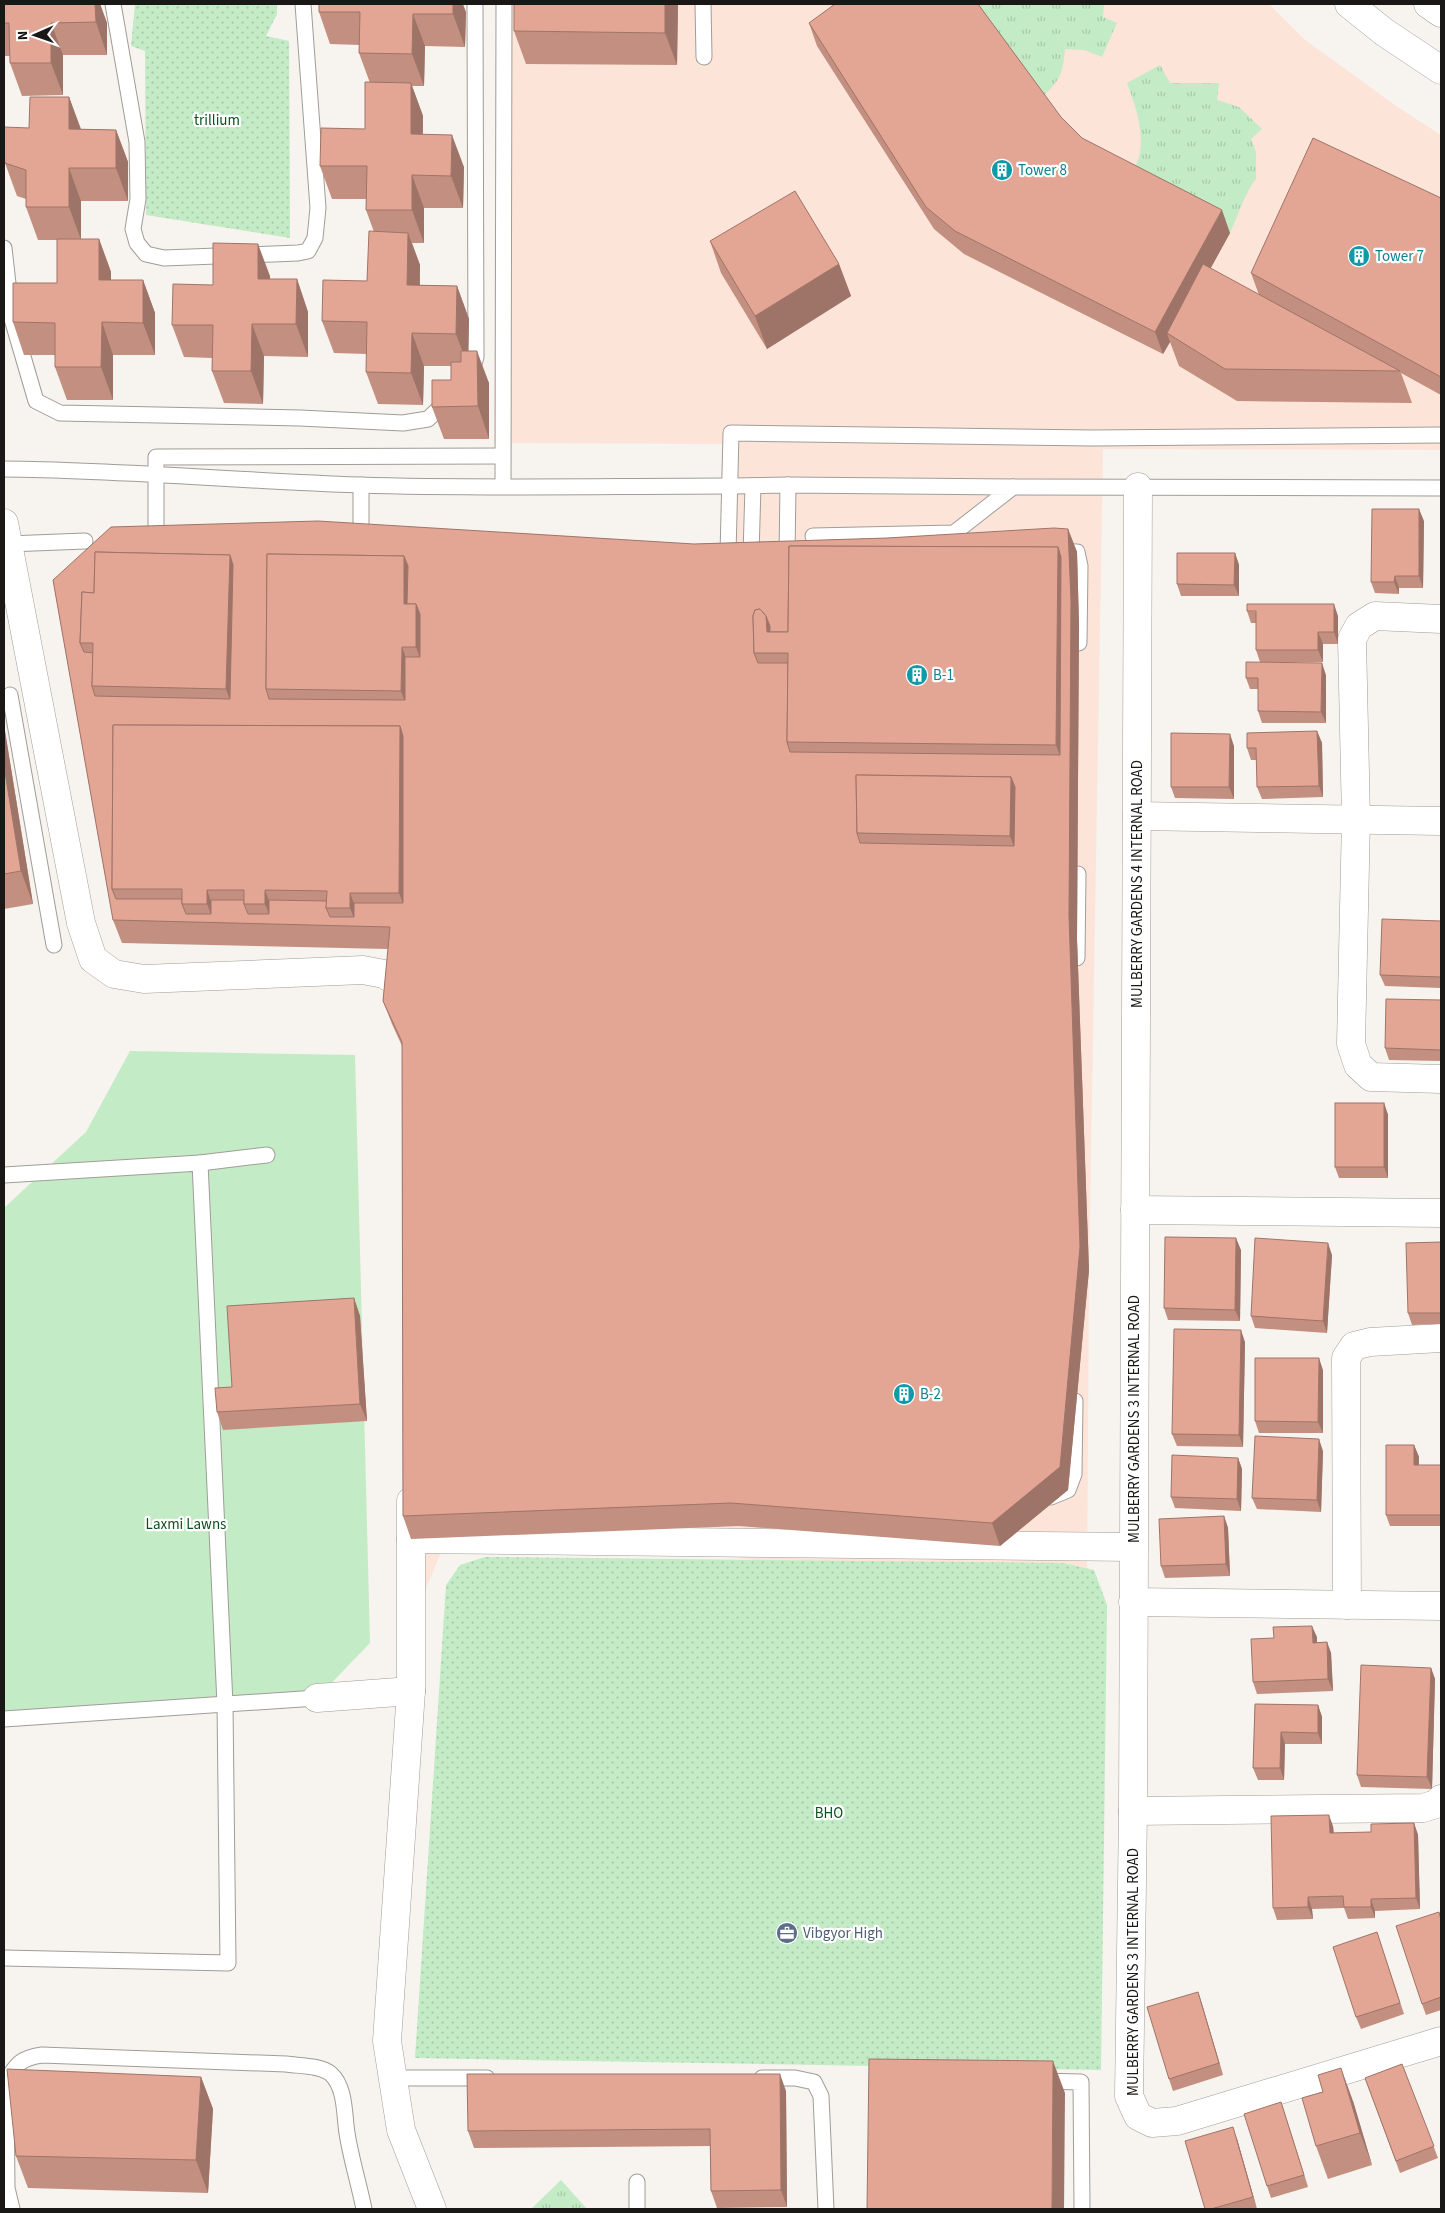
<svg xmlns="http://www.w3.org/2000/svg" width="1445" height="2213" viewBox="0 0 1445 2213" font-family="'Source Sans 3',sans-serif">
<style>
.commercial{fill:#fce4d9}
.grass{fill:url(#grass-tufts)}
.park{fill:url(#park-dots)}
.garden{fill:#c3ebc6}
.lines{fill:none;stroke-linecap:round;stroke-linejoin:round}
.lane-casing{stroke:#a09d98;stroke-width:17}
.street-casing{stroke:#a09d98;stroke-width:29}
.secondary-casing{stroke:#a09d98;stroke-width:29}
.lane{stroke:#fff;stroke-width:15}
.street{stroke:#fff;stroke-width:28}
.secondary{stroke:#fff;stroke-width:28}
.wall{fill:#c38f80}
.shaded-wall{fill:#9f7468}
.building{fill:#e3a695;stroke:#9f7468;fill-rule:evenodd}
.labels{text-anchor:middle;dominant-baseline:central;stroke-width:4.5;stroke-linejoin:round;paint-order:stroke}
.park-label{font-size:15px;fill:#09521d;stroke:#fff}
.culture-label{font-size:15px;fill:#0d838f;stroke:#fff;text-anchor:start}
.street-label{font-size:15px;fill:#191816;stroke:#fff}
.service-label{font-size:15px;fill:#4e5e75;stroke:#fff;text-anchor:start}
</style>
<defs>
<pattern id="grass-tufts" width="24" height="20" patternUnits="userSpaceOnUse" patternTransform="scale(1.25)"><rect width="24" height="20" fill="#c3ebc6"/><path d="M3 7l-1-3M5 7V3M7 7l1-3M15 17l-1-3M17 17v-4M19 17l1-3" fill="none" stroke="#a7c9a9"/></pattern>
<pattern id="park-dots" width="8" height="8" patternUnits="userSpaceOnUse" patternTransform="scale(1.25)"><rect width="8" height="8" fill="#c3ebc6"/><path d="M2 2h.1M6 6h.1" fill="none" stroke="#a7c9a9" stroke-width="1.8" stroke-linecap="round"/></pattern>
</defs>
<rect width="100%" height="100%" fill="#f7f3ee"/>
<!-- commercial -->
<polygon class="commercial" points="496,4 1269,4 1304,39 1396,106 1441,135 1441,450 1103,449 1089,1270 1087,1589 1075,1604 455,1519 425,1591 418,1583 403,1041 392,1024 411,925 732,584 732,444 494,443"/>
<!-- grass -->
<g class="grass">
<path d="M970,4H1104L1103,17L1117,23L1102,57L1084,50L1065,49C1063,75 1059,82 1040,99Z"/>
<path d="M1160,65L1170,83H1219L1217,100L1239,107L1262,129L1251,139L1256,152V179C1245,192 1238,216 1230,233L1127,179C1152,152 1138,113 1127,83Z"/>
<polygon points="561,2180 587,2209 531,2209"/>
</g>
<!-- park -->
<g class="park">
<polygon points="135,4 277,4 277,14 266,36 289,41 290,238 146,215 145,51 131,46"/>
<polygon points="485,1557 1063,1563 1094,1570 1107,1605 1101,2070 415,2058 446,1585 460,1565"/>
</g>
<!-- garden -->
<polygon class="garden" points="130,1051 355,1055 370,1643 317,1698 4,1719 4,1208 86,1132"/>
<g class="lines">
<!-- lane casing -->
<g class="lane-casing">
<g id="lane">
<polyline points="113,4 137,142 138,199 133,229 137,243 146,254 164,258 298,253 308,251 315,238 318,208 303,4"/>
<polyline points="703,4 704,57"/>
<polyline points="4,248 12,319 36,401 60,413 300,418 403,423 428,419 449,399"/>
<polyline points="472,370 476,357 475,4"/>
<path d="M4,469C122,470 241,481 359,485C483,489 607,486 731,486L788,485L1013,487L954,533L813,536"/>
<polyline points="361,485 361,543"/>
<polyline points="503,486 504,4"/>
<polyline points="753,486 751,555 759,556"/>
<polyline points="1013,487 1441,488"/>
<polyline points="156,542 156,457 502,456"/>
<polyline points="8,544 85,541"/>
<polyline points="1056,551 1077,552 1080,566 1079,643"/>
<polyline points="728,554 731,433 1093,438 1441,435"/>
<polyline points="784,557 787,557 788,485"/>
<polyline points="10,695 54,945"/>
<polyline points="1077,958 1078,874"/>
<polyline points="200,1163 267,1155"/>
<polyline points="4,1175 200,1163 225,1704 228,1963 4,1958"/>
<polyline points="1051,1497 1068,1490 1074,1474 1075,1401"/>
<polyline points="4,1719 317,1698"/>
<polyline points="393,2078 487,2078"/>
<polyline points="762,2078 795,2078 814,2082 821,2096 826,2209"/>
<polyline points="1040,2081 1081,2082 1082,2209"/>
<path d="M12,2209L7,2188L6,2082C16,2064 21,2058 42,2055L286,2064C299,2066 320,2065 331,2074C346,2088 344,2115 347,2133C351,2159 359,2184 364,2209"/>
<polyline points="637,2209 637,2182"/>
</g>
</g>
<!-- street casing -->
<g class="street-casing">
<g id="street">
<polyline points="1138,487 1133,1811 1129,2096 1138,2116 1152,2123 1177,2121 1441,2041"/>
<polyline points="4,523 81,923 93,959 114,974 144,979 363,970 384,974 397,982 402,1006"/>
<polyline points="1441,619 1375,616 1359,626 1352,639 1356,819 1351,1044 1358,1065 1371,1077 1441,1079"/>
<polyline points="1137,816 1441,821"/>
<polyline points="1135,1210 1441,1213"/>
<polyline points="411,1501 411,1691 387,2041 401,2130 432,2209"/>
<polyline points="411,1539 1133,1547"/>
<polyline points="1133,1602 1441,1606"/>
<polyline points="1347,1605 1346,1358 1354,1346 1370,1342 1441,1338"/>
<polyline points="317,1698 411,1691"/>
<polyline points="1133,1811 1423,1808 1436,1804 1441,1799"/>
</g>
</g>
<!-- secondary casing -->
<g class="secondary-casing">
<g id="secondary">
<polyline points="1349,4 1384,32 1441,70"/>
<polyline points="1428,4 1441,13"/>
</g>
</g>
<!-- lane -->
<use href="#lane" class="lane"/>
<!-- street -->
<use href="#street" class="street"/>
<!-- secondary -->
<use href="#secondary" class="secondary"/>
</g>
<!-- wall -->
<g class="wall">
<polygon points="4,4 100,4 107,23 107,55 63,55 63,95 22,96 10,63 10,56 4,56"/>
<polygon points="678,4 677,65 526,64 514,31"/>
<polygon points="319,12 466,12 465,47 425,46 424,86 412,86 423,116 423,134 464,167 463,208 424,208 424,243 412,243 420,265 420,285 457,286 469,319 468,351 489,383 489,439 444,439 432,407 451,380 451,366 424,366 423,405 378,404 366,372 367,354 334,353 322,321 367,281 374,232 366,210 366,199 332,199 320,166 365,129 370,83 359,53 360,45 330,44"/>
<polygon points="809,23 1061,117 1082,138 1230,233 1210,269 1259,295 1251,273 1441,198 1441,395 1401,373 1412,403 1237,401 1179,366 1170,342 1163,354 964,254 934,229 817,46"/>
<polygon points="69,97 81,129 116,130 128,162 128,201 81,201 81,239 99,239 111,272 111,280 143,280 155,313 155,355 113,355 113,400 67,400 55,367 55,355 24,355 13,322 57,283 57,240 38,240 26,207 26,199 17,196 5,163 29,128"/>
<polygon points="710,241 839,264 851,296 767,349 721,273"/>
<polygon points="270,276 270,279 297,279 308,312 308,357 264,356 263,404 224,403 212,371 212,358 184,357 172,325 213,285"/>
<polygon points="1424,521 1423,588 1399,588 1399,594 1375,593 1371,582"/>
<polygon points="1068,529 1077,552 1079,624 1077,939 1089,1270 1068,1490 1000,1546 739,1526 411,1539 403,1516 402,1046 392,1024 383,1001 388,949 122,943 113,920 53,580 694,544 887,538"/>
<polygon points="1235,553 1239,565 1239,596 1181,596 1177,584"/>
<polygon points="1247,611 1338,616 1338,644 1323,644 1323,662 1260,662 1256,650 1256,623 1251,623"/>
<polygon points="1326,675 1326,723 1262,723 1258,711 1258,689 1250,689 1246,678"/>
<polygon points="4,725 33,904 4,909"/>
<polygon points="1317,731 1322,743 1323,797 1262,799 1257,787 1257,760 1251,760 1247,748"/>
<polygon points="1234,746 1234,799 1175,798 1171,787"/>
<polygon points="1441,921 1441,988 1385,986 1380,975"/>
<polygon points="1441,1000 1441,1061 1389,1060 1385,1048"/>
<polygon points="1384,1103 1388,1115 1388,1178 1339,1178 1335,1167"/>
<polygon points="1441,1242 1441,1324 1412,1325 1408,1313"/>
<polygon points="1241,1250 1240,1321 1168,1320 1164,1308"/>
<polygon points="1332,1255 1327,1333 1255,1328 1251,1316"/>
<polygon points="354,1298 360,1316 367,1421 223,1430 217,1412 232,1387"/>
<polygon points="1245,1342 1243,1447 1177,1446 1172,1434"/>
<polygon points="1323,1370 1323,1433 1259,1433 1255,1421"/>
<polygon points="1414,1445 1419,1457 1419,1465 1441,1465 1441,1526 1390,1526 1386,1515"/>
<polygon points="1323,1451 1321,1512 1257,1509 1252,1498"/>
<polygon points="1238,1458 1242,1469 1241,1511 1175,1508 1171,1497"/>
<polygon points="1224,1516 1228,1528 1230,1576 1165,1578 1161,1566"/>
<polygon points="1317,1637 1317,1642 1327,1642 1331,1653 1333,1691 1257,1694 1253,1682"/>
<polygon points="1431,1668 1435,1679 1432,1789 1361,1787 1357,1775"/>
<polygon points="1255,1704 1318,1705 1322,1717 1322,1744 1285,1744 1284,1780 1258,1780 1253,1768"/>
<polygon points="1414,1823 1418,1835 1420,1909 1375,1911 1375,1918 1348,1919 1344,1908 1312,1909 1313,1919 1277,1920 1273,1908 1333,1826 1334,1833 1371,1832"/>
<polygon points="1441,1919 1441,2010 1426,2015 1422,2004"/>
<polygon points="1377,1932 1404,2014 1361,2029 1356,2017"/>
<polygon points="1198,1992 1223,2075 1173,2091 1169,2079"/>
<polygon points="1402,2064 1438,2158 1400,2173 1365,2078"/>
<polygon points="201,2077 213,2109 208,2193 28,2188 16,2156"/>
<polygon points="786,2091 787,2207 717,2208 711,2191 710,2146 474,2148 468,2131"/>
<polygon points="1353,2101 1372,2165 1328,2179 1316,2146"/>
<polygon points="1281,2102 1308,2187 1271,2198 1267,2186"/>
<polygon points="1237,2139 1257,2209 1205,2209"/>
</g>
<!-- shaded-wall -->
<g class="shaded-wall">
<polygon points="95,4 100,4 107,23 107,55 96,22"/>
<polygon points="453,4 463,4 466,12 465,47 453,14"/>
<polygon points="665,4 678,4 677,65 665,33"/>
<polygon points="413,14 425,46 424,86 412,54"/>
<polygon points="51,23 63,55 63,95 51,63"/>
<polygon points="411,83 423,116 422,167 411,134"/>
<polygon points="69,97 81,130 69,129"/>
<polygon points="116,130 128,162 128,201 116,168"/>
<polygon points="452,135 464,167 463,208 451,176"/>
<polygon points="69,168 81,201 81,240 69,207"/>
<polygon points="412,175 424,208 424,243 412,210"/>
<polygon points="1222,210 1230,233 1173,337 1167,333 1170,342 1163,354 1155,332"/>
<polygon points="408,233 420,265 419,318 407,285"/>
<polygon points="99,239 111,272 111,312 99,280"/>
<polygon points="258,244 270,276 269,311 258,279"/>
<polygon points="839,264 851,296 767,349 755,316"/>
<polygon points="297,279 308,312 308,357 296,324"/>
<polygon points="143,280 155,313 155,355 143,323"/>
<polygon points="457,286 469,319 468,366 456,334"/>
<polygon points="102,322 113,355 113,400 101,367"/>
<polygon points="252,324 264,356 263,404 251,371"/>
<polygon points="412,333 424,366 423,405 411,373"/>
<polygon points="477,351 489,383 489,439 478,406"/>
<polygon points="1419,509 1424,521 1423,588 1419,576"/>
<polygon points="1068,529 1077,552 1079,624 1077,939 1089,1270 1068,1490 1000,1546 992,1523 1069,916"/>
<polygon points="1058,547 1069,580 1068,778 1056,745"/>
<polygon points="1235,553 1239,565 1239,596 1234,585"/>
<polygon points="230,555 241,588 238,722 226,689"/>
<polygon points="404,556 416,588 416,614 404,604"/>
<polygon points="1395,576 1399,588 1399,594 1394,582"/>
<polygon points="416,604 428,637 428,680 416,647"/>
<polygon points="1334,604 1338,616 1338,644 1334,632"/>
<polygon points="766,616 775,642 767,632"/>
<polygon points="1318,632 1323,644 1323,662 1318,650"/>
<polygon points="402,647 414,680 413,723 401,691"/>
<polygon points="1322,663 1326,675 1326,723 1321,712"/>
<polygon points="4,725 33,904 21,871 4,766"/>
<polygon points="400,726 412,759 411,925 399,893"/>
<polygon points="1317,731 1322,743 1323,797 1319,786"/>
<polygon points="1230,734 1234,746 1234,799 1229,787"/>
<polygon points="1011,777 1023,810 1022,869 1010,836"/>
<polygon points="207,890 219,923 214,922 207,904"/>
<polygon points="265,890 277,923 273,924 265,904"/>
<polygon points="350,893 362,925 357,926 350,908"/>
<polygon points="1384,1103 1388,1115 1388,1178 1384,1167"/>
<polygon points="1236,1238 1241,1250 1240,1321 1235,1310"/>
<polygon points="1328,1243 1332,1255 1327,1333 1323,1321"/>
<polygon points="354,1298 360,1316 367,1421 360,1404"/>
<polygon points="1241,1330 1245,1342 1243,1447 1239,1435"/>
<polygon points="1319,1358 1323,1370 1323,1433 1318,1422"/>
<polygon points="1319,1439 1323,1451 1321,1512 1317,1500"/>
<polygon points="1414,1445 1419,1457 1418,1476 1414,1465"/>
<polygon points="1238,1458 1242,1469 1241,1511 1237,1499"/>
<polygon points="1224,1516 1228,1528 1230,1576 1226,1564"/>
<polygon points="1312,1626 1317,1637 1317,1654 1313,1643"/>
<polygon points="1327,1642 1331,1653 1333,1691 1328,1679"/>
<polygon points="1431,1668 1435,1679 1432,1789 1427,1777"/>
<polygon points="1318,1705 1322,1717 1322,1744 1318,1733"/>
<polygon points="1281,1732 1285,1744 1284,1780 1280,1768"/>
<polygon points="1329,1815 1333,1826 1334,1845 1330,1833"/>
<polygon points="1414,1823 1418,1835 1420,1909 1416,1898"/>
<polygon points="1308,1897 1312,1909 1313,1919 1308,1907"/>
<polygon points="1371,1899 1375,1911 1375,1918 1371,1907"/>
<polygon points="1198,1992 1202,2004 1223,2075 1219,2063"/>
<polygon points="1053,2061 1065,2093 1064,2209 1052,2209"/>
<polygon points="1341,2068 1353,2101 1372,2165 1360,2133"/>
<polygon points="780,2074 786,2091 787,2207 781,2190"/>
<polygon points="201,2077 213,2109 208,2193 196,2160"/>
<polygon points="1281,2102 1285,2114 1308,2187 1304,2175"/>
<polygon points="1233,2127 1237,2139 1257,2209 1253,2197"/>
</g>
<!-- building -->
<g class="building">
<polygon points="4,4 95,4 96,22 51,23 51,63 10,63 9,23 4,23"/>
<polygon points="319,4 453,4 453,14 413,14 412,54 359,53 360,12 319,12"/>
<polygon points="514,4 665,4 665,33 514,31"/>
<polygon points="835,4 978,4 1061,117 1082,138 1222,210 1155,332 955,231 926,207 809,23"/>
<polygon points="365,82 411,83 411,134 452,135 451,176 412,175 412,210 366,210 367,166 320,166 321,128 365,129"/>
<polygon points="30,97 69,97 69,129 116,130 116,168 69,168 69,207 26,207 26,170 5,163 4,157 4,127 29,128"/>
<polygon points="1313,138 1441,198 1441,377 1251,273"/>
<polygon points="795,191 839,264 755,316 710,241"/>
<polygon points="369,231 408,233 407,285 457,286 456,334 412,333 411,373 366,372 367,322 322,321 323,280 367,281"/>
<polygon points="57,239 99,239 99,280 143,280 143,323 102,322 101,367 55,367 55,323 13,322 13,283 57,283"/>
<polygon points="213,243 258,244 258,279 297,279 296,324 252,324 251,371 212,371 213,325 172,325 173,284 213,285"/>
<polygon points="1203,264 1400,371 1225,369 1167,333"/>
<polygon points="461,351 477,351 478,406 432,407 432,380 451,380 451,362 461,362"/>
<polygon points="1372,509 1419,509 1419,576 1395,576 1394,582 1371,582"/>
<path d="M318,521L694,544L887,538L1054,528L1068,529L1071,601L1069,916L1080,1247L1060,1467L992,1523L731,1503L403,1516L402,1042L383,1001L390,927L113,920L53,580L111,527ZM789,546L1058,547L1061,557L1060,755L790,752L787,742L788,663H758L754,653L753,616L755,610L760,609L766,616L770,626V632H788ZM95,552L230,555L233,565L230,699L95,696L92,686L93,653L84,652L80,643L82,592L94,593ZM267,554L404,556L408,566L407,604H416L420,614V657H405V700L269,699L266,689ZM113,725L400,726L403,736V903H354V917H330L326,908L327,901L269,900V914H248L244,904V900H211V914H186L182,904V899H116L112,889ZM856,775L1011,777L1015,787L1014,846L860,843L857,833Z"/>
<polygon points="789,546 1058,547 1056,745 787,742 788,653 754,653 753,616 755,610 760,609 766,616 767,632 788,632"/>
<polygon points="95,552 230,555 226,689 92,686 93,643 80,643 82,592 94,593"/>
<polygon points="1177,553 1235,553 1234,585 1177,584"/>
<polygon points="267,554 404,556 404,604 416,604 416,647 402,647 401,691 266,689"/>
<polygon points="1247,604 1334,604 1334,632 1318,632 1318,650 1256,650 1256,611 1247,611"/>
<polygon points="1246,662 1322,663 1321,712 1258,711 1258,678 1246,678"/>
<polygon points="113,725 400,726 399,893 350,893 350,908 326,908 327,891 265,890 265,904 244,904 244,890 207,890 207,904 182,904 182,889 112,889"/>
<polygon points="1317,731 1319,786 1257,787 1256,748 1247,748 1247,733"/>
<polygon points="1171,733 1230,734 1229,787 1171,787"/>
<polygon points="4,766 21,871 4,874"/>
<polygon points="856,775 1011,777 1010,836 857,833"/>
<polygon points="1382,919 1441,921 1441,977 1380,975"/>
<polygon points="1386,999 1441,1000 1441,1050 1385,1048"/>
<rect x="1335" y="1103" width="49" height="64"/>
<polygon points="1165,1237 1236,1238 1235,1310 1164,1308"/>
<polygon points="1255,1238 1328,1243 1323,1321 1251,1316"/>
<polygon points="1441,1242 1441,1313 1408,1313 1406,1243"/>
<polygon points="354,1298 360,1404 217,1412 215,1388 232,1387 227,1306"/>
<polygon points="1174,1329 1241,1330 1239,1435 1172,1434"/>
<polygon points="1255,1358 1319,1358 1318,1422 1255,1421"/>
<polygon points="1255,1436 1319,1439 1317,1500 1252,1498"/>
<polygon points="1386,1445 1414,1445 1414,1465 1441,1465 1441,1515 1386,1515"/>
<polygon points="1172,1455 1238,1458 1237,1499 1171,1497"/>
<polygon points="1224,1516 1226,1564 1161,1566 1159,1519"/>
<polygon points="1312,1626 1313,1643 1327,1642 1328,1679 1253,1682 1251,1639 1274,1638 1273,1627"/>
<polygon points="1361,1665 1431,1668 1427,1777 1357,1775"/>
<polygon points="1255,1704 1318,1705 1318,1733 1281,1732 1280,1768 1253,1768"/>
<polygon points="1329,1815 1330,1833 1371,1832 1371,1824 1414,1823 1416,1898 1371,1899 1371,1907 1344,1907 1343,1896 1308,1897 1308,1907 1273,1908 1271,1816"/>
<polygon points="1439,1912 1441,1920 1441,1997 1422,2004 1396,1926"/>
<polygon points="1377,1932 1400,2003 1356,2017 1333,1947"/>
<polygon points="1198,1992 1219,2063 1169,2079 1147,2007"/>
<polygon points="869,2059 1053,2061 1052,2209 867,2209"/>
<polygon points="1402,2064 1434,2146 1396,2161 1365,2078"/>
<polygon points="1341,2068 1360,2133 1316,2146 1302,2098 1323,2092 1318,2075"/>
<polygon points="7,2069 201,2077 196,2160 16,2156"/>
<polygon points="467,2074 780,2074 781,2190 711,2191 710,2129 468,2131"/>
<polygon points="1281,2102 1304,2175 1267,2186 1244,2114"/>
<polygon points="1233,2127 1253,2197 1211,2209 1205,2209 1185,2141"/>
</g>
<!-- icons -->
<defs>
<g id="building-disc" transform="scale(1.125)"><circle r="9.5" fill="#0f9aa8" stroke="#fff"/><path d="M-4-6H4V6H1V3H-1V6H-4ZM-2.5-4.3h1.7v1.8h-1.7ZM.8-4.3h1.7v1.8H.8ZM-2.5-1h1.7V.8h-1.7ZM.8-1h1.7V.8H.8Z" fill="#fff"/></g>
<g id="office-disc" transform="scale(1.125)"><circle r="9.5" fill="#5c6f8a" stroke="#fff"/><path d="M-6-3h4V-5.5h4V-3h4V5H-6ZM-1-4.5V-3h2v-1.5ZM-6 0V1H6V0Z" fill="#fff"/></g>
</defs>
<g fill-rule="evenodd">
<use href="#building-disc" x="1002" y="170"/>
<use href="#building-disc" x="1359" y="256"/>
<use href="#building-disc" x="917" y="675"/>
<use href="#building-disc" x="904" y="1394"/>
<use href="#office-disc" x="787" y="1933"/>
</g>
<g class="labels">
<!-- park labels -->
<g class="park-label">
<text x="217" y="120">trillium</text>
<text x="186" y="1524">Laxmi Lawns</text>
<text x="829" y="1813">BHO</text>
</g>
<!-- culture labels -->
<g class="culture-label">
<text x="1018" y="170">Tower 8</text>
<text x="1375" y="256">Tower 7</text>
<text x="933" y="675">B-1</text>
<text x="920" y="1394">B-2</text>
</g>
<!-- street labels -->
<g class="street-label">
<text transform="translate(1137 884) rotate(-90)">MULBERRY GARDENS 4 INTERNAL ROAD</text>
<text transform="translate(1134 1419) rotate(-90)">MULBERRY GARDENS 3 INTERNAL ROAD</text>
<text transform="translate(1133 1972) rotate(-90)">MULBERRY GARDENS 3 INTERNAL ROAD</text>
</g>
<!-- service labels -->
<g class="service-label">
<text x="803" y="1933">Vibgyor High</text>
</g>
</g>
<!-- border -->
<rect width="1445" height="2213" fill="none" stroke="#191816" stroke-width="10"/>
<!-- north arrow -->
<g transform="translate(35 35) rotate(268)" stroke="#ffffff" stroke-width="4" paint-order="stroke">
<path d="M0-4L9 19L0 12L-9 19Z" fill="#191816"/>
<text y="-8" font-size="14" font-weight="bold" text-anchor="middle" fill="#191816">N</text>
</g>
</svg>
